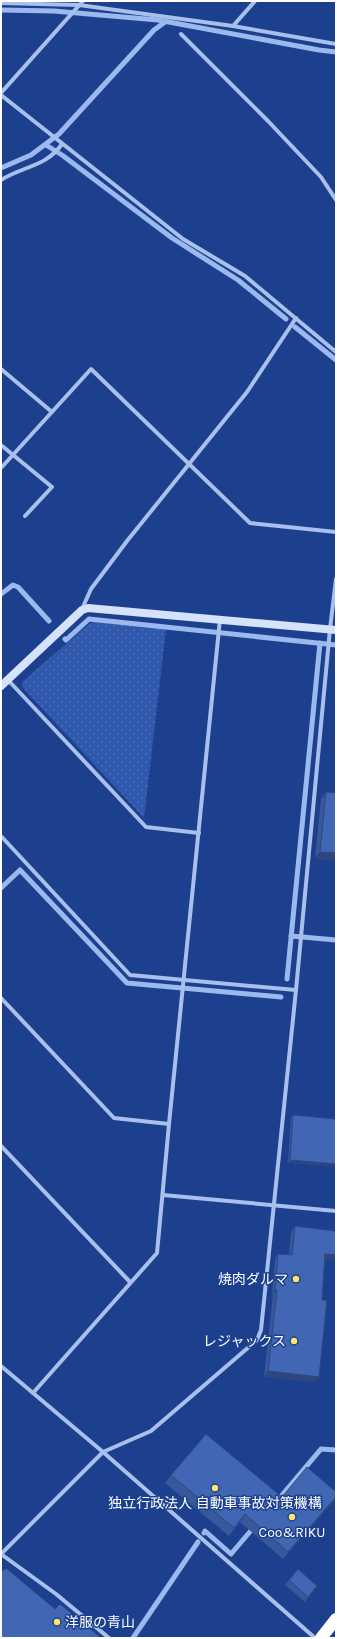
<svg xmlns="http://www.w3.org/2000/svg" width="337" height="1639" viewBox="0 0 337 1639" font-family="Karla,'Noto Sans JP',sans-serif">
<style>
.park{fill:url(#park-dots)}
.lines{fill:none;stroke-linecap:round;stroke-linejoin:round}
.stream{stroke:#9cb9ef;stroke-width:5}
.street{stroke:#a9c0ed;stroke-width:4}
.secondary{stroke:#d6e1fa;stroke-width:8}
.highway{stroke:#fff;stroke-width:12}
.wall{fill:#37589b}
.shaded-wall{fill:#2d477e}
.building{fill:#4066b4;stroke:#2d477e}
.poi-dot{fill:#fee567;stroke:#1c408e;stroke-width:1.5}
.labels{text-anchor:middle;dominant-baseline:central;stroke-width:3;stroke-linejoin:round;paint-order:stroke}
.poi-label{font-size:14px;fill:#fff;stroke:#1c408e;text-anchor:end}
</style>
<defs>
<pattern id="park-dots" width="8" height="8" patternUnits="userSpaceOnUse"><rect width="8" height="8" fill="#2f58ac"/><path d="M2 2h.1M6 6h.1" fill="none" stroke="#4e71b8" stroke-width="1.8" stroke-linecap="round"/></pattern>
</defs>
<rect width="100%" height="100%" fill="#1c408e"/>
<!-- park -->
<polygon class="park" points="96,622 166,629 144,818 23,688 22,682 90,623"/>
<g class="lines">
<!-- stream -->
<g class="stream">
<polyline points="1,10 54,11 158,20 319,50 336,52"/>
<polyline points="46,145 62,155 172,238 238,280 286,319"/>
<polyline points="1,168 31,155 59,134 154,30 165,22"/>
<polyline points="295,327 336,360"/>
<polyline points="1,594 13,585 18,587 49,621"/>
<polyline points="65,639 66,640 89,619 336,645"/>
<polyline points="1,888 20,870 127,983 281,997"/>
<polyline points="291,936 336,940"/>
<polyline points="287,979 320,643"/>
<polyline points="277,1501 321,1449 336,1450"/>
<polyline points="204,1533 205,1531 231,1554 254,1527"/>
<polyline points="133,1638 198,1542"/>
</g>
<!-- street -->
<g class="street">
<polyline points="1,3 79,5 233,26 336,44"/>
<polyline points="233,26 255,1"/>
<polyline points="181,34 268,121 321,177 336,200"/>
<polyline points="1,93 83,1"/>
<polyline points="1,95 183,239 245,276 336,352"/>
<path d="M1,180C23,166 46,167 62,144"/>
<polyline points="1,369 52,412"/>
<polyline points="1,445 52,487 25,516"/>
<polyline points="1,468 91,369 250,523 336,532"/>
<polyline points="82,609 91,589 127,541 247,392 296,318"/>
<polyline points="8,680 146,827 199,833"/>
<polyline points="1,836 130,975 296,990"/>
<polyline points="1,998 114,1118 169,1124 220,619"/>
<polyline points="1,1146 130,1282"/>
<polyline points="163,1195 336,1211"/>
<polyline points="1,1366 103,1452 315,1638"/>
<polyline points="33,1393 157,1253 169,1124"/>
<polyline points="1,1554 103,1452 151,1431 257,1340 261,1330 296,990 330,629 336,579"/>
<polyline points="1,1554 56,1594 109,1638"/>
</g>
<!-- secondary -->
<polyline class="secondary" points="1,686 82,610 88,608 336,630"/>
<!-- highway -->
<polyline class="highway" points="321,1638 336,1619"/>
</g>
<!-- wall -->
<g class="wall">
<polygon points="326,792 336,861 315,858 321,799"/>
<polygon points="293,1115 336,1119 288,1163 291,1118"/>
<polygon points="295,1226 325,1260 315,1382 264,1377 273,1295 272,1295 275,1259 278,1254 289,1255 291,1232"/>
<polygon points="171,1475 282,1497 336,1492 336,1498 333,1502 283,1559 240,1522 229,1536 165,1483"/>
<polygon points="289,1580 314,1591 305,1602 285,1585"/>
</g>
<!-- shaded-wall -->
<g class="shaded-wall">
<polygon points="320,852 336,853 336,861 315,858"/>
<polygon points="290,1160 336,1164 336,1167 288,1163"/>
<polygon points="325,1254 336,1255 336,1261 321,1259"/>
<polygon points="275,1290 277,1290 273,1295 272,1295"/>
<polygon points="268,1371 319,1377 315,1382 264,1377"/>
<polygon points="336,1497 333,1502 283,1559 288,1552"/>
<polygon points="245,1514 240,1522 229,1536 234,1528"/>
<polygon points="317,1586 314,1591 305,1602 308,1597"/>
</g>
<!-- building -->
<g class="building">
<polygon points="326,792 336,793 336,853 320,852"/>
<polygon points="293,1115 336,1119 336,1164 290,1160"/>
<polygon points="295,1226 336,1231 336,1255 325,1254 322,1300 327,1300 319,1377 268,1371 277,1290 275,1290 278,1254 292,1255"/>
<polygon points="206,1434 282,1497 307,1467 336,1492 336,1497 288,1552 245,1514 234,1528 171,1475"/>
<polygon points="6,1568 55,1609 60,1604 100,1637 100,1638 1,1638 1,1572"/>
<polygon points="298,1569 317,1586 308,1597 289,1580"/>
</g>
<!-- markers -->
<g class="poi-dot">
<circle cx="296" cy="1279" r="4"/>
<circle cx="294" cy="1341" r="4"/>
<circle cx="215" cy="1488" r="4"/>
<circle cx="292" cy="1517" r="4"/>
<circle cx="57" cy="1622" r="4"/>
</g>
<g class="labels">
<!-- poi labels -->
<g class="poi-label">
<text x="288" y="1279">焼肉ダルマ</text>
<text x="286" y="1341">レジャックス</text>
<text x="215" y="1503" text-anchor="middle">独立行政法人 自動車事故対策機構</text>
<text x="292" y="1532" text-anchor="middle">Coo&amp;RIKU</text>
<text x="65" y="1622" text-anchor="start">洋服の青山</text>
</g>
</g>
<!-- border -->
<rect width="337" height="1639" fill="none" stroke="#ffffff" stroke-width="4"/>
</svg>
